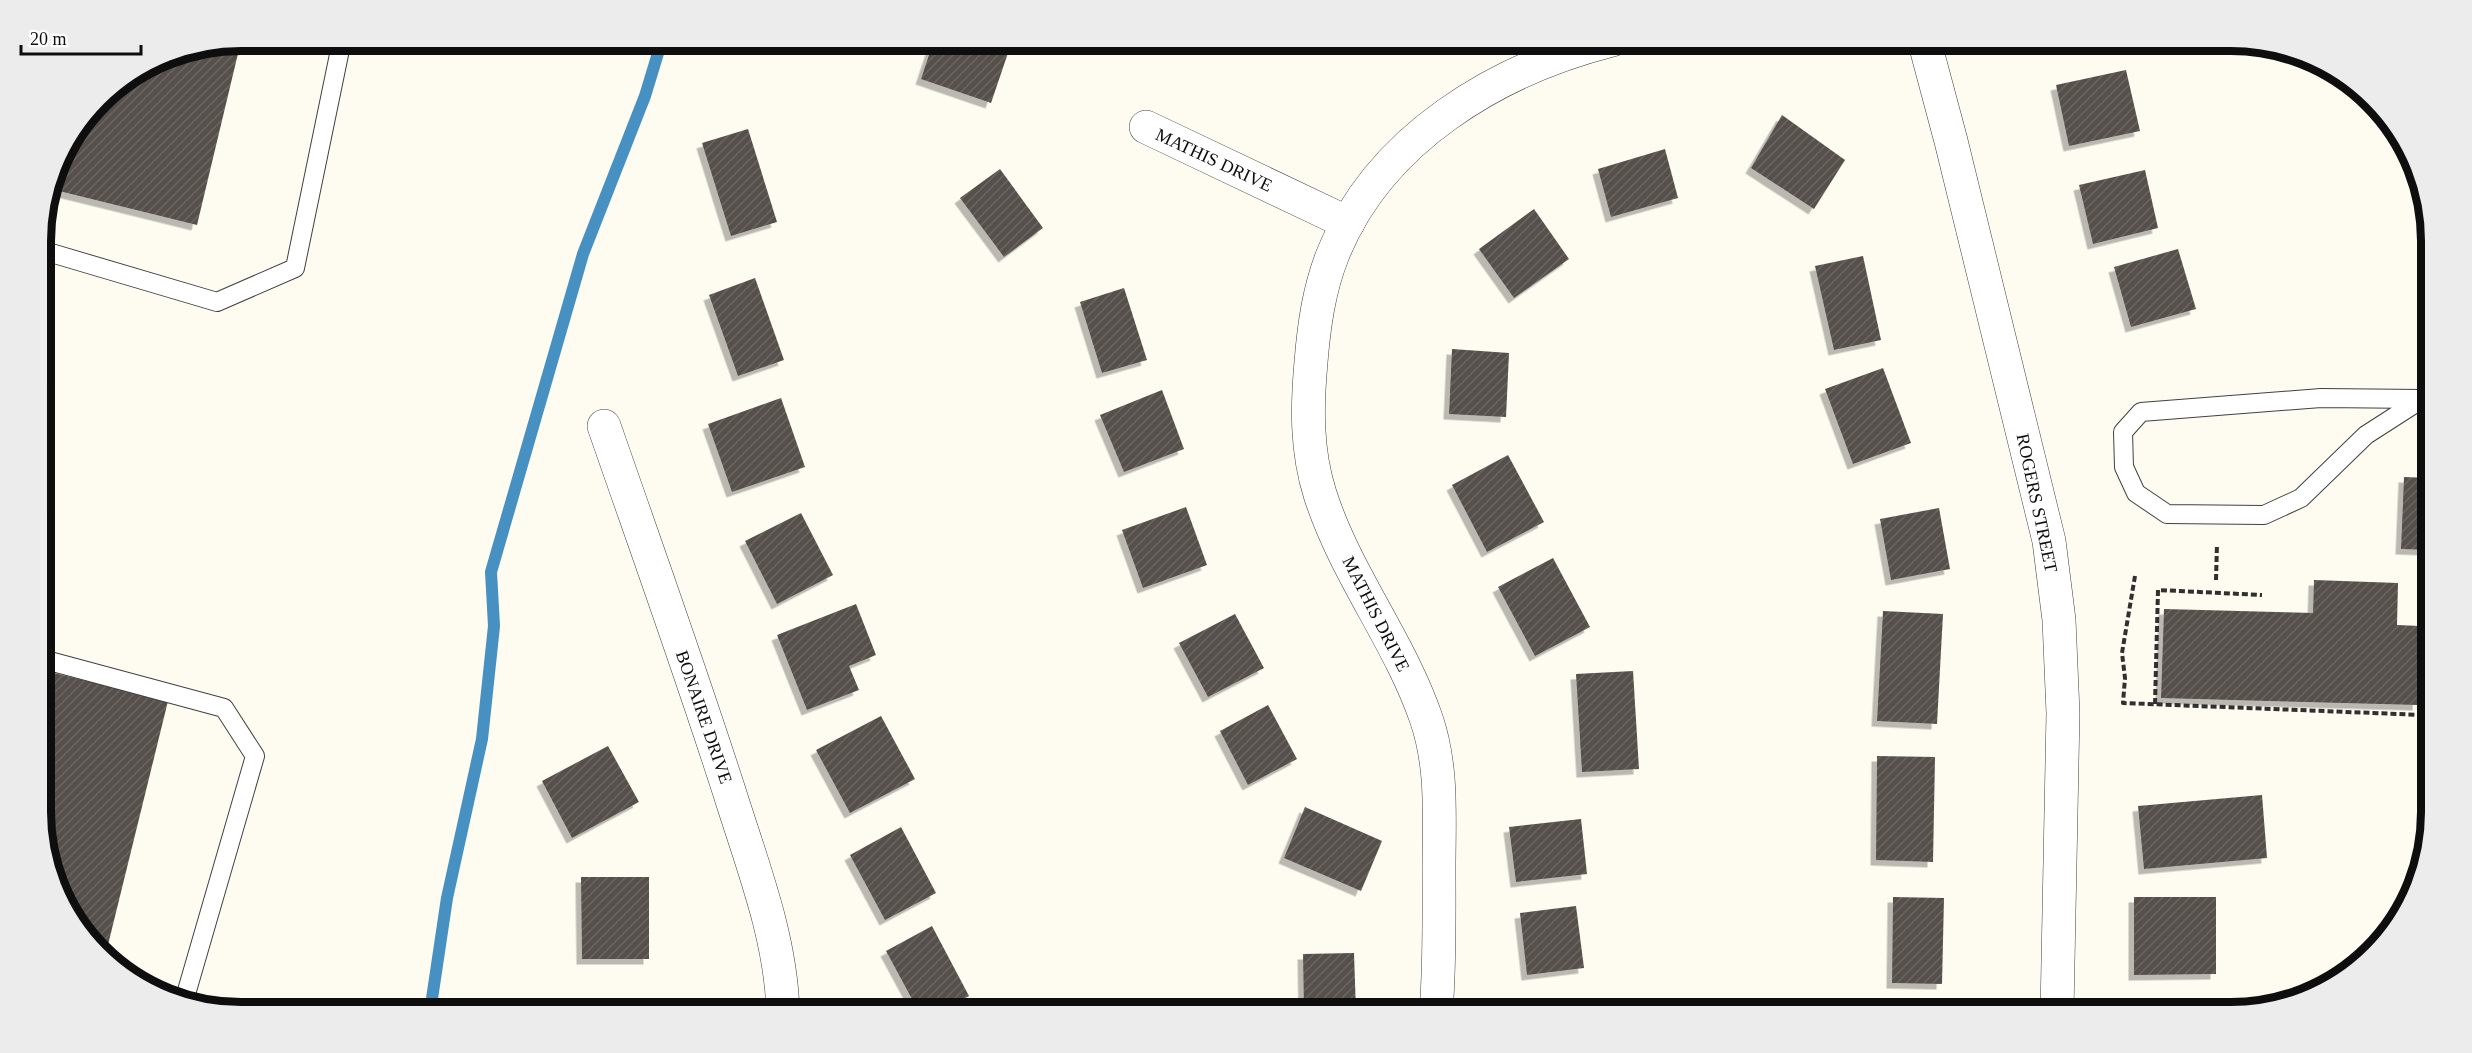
<svg xmlns="http://www.w3.org/2000/svg" width="2472" height="1053" viewBox="0 0 2472 1053" font-family="Georgia,serif">
<style>
.lines{fill:none;stroke-linecap:round;stroke-linejoin:round}
.stream{stroke:#4690c2;stroke-width:12}
.building{fill:url(#building-hatch);filter:url(#shadow)}
.service-casing{stroke:#414141;stroke-width:20}
.minor-casing{stroke:#414141;stroke-width:34}
.path{stroke:#303030;stroke-width:4;stroke-dasharray:6 3;stroke-linecap:butt}
.service{stroke:#fff;stroke-width:18}
.minor{stroke:#fff;stroke-width:33}
.labels{text-anchor:middle;dominant-baseline:central;stroke-width:6;stroke-linejoin:round;paint-order:stroke}
.street-label{font-size:18px;fill:#0e0e0e;stroke:#fff}
.rim{fill:none;stroke:#0e0e0e;stroke-width:8}
</style>
<defs>
<pattern id="building-hatch" width="6" height="6" patternUnits="userSpaceOnUse" patternTransform="scale(1.5)"><rect width="6" height="6" fill="#56504b"/><path d="M-1 1l2-2M0 6l6-6M5 7l2-2" fill="none" stroke="#696561"/></pattern>
<filter id="shadow"><feDropShadow dx="-5.5" dy="5.5" stdDeviation="0" flood-color="#0004"/></filter>
</defs>
<rect width="100%" height="100%" fill="#fefbf1"/>
<g class="lines">
<!-- stream -->
<polyline class="stream" points="430,1012 447,898 482,739 494,626 491,572 583,254 645,96 662,40"/>
</g>
<!-- building -->
<g class="building">
<polygon points="934,40 971,40 1008,53 991,103 921,79"/>
<polygon points="241,41 197,225 51,189 61,153 109,91 165,56"/>
<polygon points="2126,70 2140,131 2069,146 2056,85"/>
<polygon points="1782,115 1845,160 1814,209 1751,168"/>
<polygon points="748,129 777,222 731,236 702,143"/>
<polygon points="1665,149 1678,198 1611,217 1598,169"/>
<polygon points="1000,169 1043,228 1004,257 960,198"/>
<polygon points="2145,170 2158,228 2093,244 2079,185"/>
<polygon points="1534,209 1569,259 1514,298 1479,249"/>
<polygon points="2178,249 2196,309 2131,327 2114,267"/>
<polygon points="1863,256 1881,340 1834,350 1815,266"/>
<polygon points="755,278 784,360 738,376 709,295"/>
<polygon points="1124,288 1147,360 1102,373 1080,302"/>
<polygon points="1452,349 1509,353 1506,417 1449,414"/>
<polygon points="1883,368 1911,443 1853,464 1825,389"/>
<polygon points="1162,390 1184,449 1124,472 1100,415"/>
<polygon points="781,398 805,467 732,492 708,424"/>
<polygon points="1508,455 1544,522 1487,552 1452,485"/>
<polygon points="2404,477 2431,478 2431,550 2401,549"/>
<polygon points="1186,507 1207,565 1143,588 1122,530"/>
<polygon points="1939,508 1950,569 1891,580 1880,519"/>
<polygon points="801,513 833,575 777,604 745,541"/>
<polygon points="1553,558 1590,627 1535,656 1498,587"/>
<polygon points="2314,580 2398,583 2397,625 2420,626 2418,705 2161,698 2164,609 2313,613"/>
<polygon points="856,604 876,655 849,666 859,690 807,710 777,635"/>
<polygon points="1883,611 1943,614 1937,724 1877,721"/>
<polygon points="1235,614 1264,668 1208,697 1179,643"/>
<polygon points="42,670 168,701 106,953 82,934 42,838"/>
<polygon points="1633,671 1639,769 1582,772 1576,674"/>
<polygon points="1268,705 1297,759 1248,785 1220,731"/>
<polygon points="881,716 915,779 850,813 816,750"/>
<polygon points="608,746 639,802 572,838 542,781"/>
<polygon points="1877,756 1935,757 1933,862 1876,860"/>
<polygon points="2262,795 2267,858 2144,869 2138,806"/>
<polygon points="1305,807 1382,841 1361,891 1284,858"/>
<polygon points="1581,819 1587,874 1516,882 1509,827"/>
<polygon points="901,827 936,893 885,920 850,855"/>
<polygon points="581,877 649,877 649,959 582,959"/>
<polygon points="1893,897 1944,898 1942,984 1892,983"/>
<polygon points="2134,897 2216,897 2216,974 2134,975"/>
<polygon points="1576,906 1584,968 1527,975 1520,913"/>
<polygon points="932,926 969,996 938,1012 919,1012 886,951"/>
<polygon points="1354,953 1356,1012 1304,1012 1303,954"/>
</g>
<g class="lines">
<!-- service casing -->
<g class="service-casing">
<g id="service">
<polyline points="41,250 217,302 295,268 342,40"/>
<polyline points="2422,399 2366,435 2301,498 2264,515 2167,514 2136,493 2124,467 2123,432 2141,412 2321,398 2422,399 2430,400"/>
<polyline points="42,659 224,708 255,756 184,1001"/>
</g>
</g>
<!-- minor casing -->
<g class="minor-casing">
<g id="minor">
<polyline points="1924,40 1951,141 2049,541 2059,620 2063,713 2057,1012"/>
<polyline points="1146,127 1348,223"/>
<path d="M604,426C647,550 691,672 731,797C753,867 781,938 783,1012"/>
<path d="M1436,1012C1440,964 1439,916 1439,867C1439,817 1443,767 1426,718C1399,640 1345,573 1320,494C1306,450 1307,406 1311,362C1314,325 1319,289 1333,254C1379,139 1497,69 1612,40"/>
</g>
</g>
<!-- path -->
<g class="path">
<polyline points="2135,576 2122,653 2125,678 2123,703 2423,715 2426,630"/>
<polyline points="2216,580 2217,544"/>
<polyline points="2155,704 2158,590 2262,595"/>
</g>
<!-- service -->
<use href="#service" class="service"/>
<!-- minor -->
<use href="#minor" class="minor"/>
</g>
<g class="labels">
<!-- street labels -->
<g class="street-label">
<text transform="translate(1214 160) rotate(25)">MATHIS DRIVE</text>
<text transform="translate(2037 503) rotate(78)">ROGERS STREET</text>
<text transform="translate(1376 614) rotate(63)">MATHIS DRIVE</text>
<text transform="translate(704 717) rotate(71)">BONAIRE DRIVE</text>
</g>
</g>
<!-- crop -->
<path d="M0 0H2472V1053H0ZM241 51H2231A190 190 0 0 1 2421 241V812A190 190 0 0 1 2231 1002H241A190 190 0 0 1 51 812V241A190 190 0 0 1 241 51Z" fill="#ececec" fill-rule="evenodd"/>
<path class="rim" d="M241 51H2231A190 190 0 0 1 2421 241V812A190 190 0 0 1 2231 1002H241A190 190 0 0 1 51 812V241A190 190 0 0 1 241 51Z"/>
<!-- scale -->
<path d="M21 45v9h120v-9" fill="none" stroke="#0e0e0e" stroke-width="3"/>
<text x="30" y="45" font-size="18" fill="#0e0e0e" stroke="#ffffff" stroke-width="4.5" paint-order="stroke">20 m</text>
</svg>
